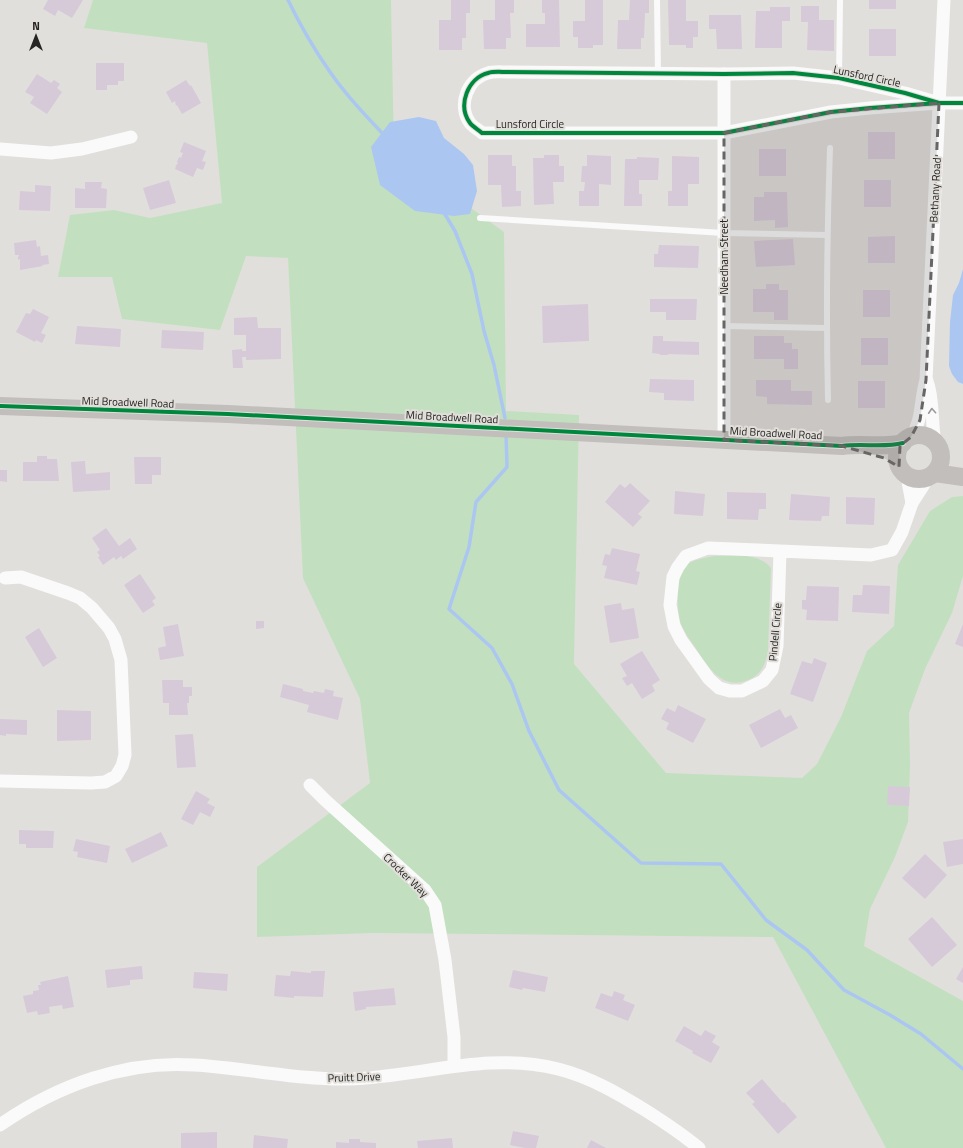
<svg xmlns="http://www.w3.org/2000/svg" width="963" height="1148" viewBox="0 0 963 1148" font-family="'Titillium Web',sans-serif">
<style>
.green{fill:#c2e0bf}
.water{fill:#acc6f2}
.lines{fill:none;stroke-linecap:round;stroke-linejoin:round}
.stream{stroke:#acc6f2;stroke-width:3.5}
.building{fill:#d6cad9}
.lane{stroke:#fafafa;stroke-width:6}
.street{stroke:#fafafa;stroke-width:13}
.secondary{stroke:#c1bebc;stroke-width:18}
.cycleway-casing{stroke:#e2dfdb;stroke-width:6}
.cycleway{stroke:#00873e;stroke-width:4}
.oneway{stroke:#9b9a99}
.marked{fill:#676664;fill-opacity:0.2;stroke:#676664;stroke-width:3;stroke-dasharray:8 5;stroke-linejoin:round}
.labels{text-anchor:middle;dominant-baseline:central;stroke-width:4;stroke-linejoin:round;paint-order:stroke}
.street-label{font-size:11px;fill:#262523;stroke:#e2dfdb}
</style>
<rect width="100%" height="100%" fill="#e1dfdc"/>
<!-- green -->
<g class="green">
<polygon points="93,0 391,0 394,152 504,232 506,411 579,415 574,664 666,773 802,778 817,764 841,717 867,651 894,626 898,565 930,511 952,497 963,496 963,576 952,613 925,669 909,713 910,765 908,822 895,857 870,909 864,946 963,1001 963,1148 886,1148 773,937 373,933 257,937 257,867 370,783 360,699 303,578 288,258 246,256 220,330 122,319 112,277 58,277 70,215 114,210 150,218 222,203 207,43 84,28"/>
<path d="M715,556C734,556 758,552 771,568L768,652C765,665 761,675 748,680C722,691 707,666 695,647C690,640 684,632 681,624C676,610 675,572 689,563C697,559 707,557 715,556Z"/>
</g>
<!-- water -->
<g class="water">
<polygon points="419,117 436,121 444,138 464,154 473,165 477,191 470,214 454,216 415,211 380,185 371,147 390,122"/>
<polygon points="963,269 963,384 958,382 952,374 949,366 950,322 953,295 959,283"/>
</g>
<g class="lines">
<!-- stream -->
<g class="stream">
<path d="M288,0C300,25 314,49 330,72C346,95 365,115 384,135"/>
<polyline points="443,211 455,231 472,274 484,331 494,365 505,418"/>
<polyline points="506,434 507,467 476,502 469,547 449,609 492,648 512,684 529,731 559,790 641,863 721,864 766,920 807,950 844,990 890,1015 921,1034 963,1069"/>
</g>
</g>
<!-- building -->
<g class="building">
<polygon points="48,0 83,0 72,18 58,10 55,16 43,9"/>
<polygon points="451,0 470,0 470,13 466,13 466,38 462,38 462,50 439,50 439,20 451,20"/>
<polygon points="495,0 514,0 514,13 510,13 511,38 506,38 506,49 484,49 483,20 495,20"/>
<polygon points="542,0 559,0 560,47 526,47 526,24 545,24 545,13 542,13"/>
<polygon points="585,0 603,0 603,45 593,45 593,48 578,48 578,37 573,37 573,21 585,21"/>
<polygon points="630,0 649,0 649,13 645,13 644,38 641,38 641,49 617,49 618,20 629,20"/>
<polygon points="668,0 686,0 686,21 698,21 698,37 693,37 693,48 686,48 686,45 669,45"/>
<rect x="869" y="0" width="27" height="9"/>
<polygon points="801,6 819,6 819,20 834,20 834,51 807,50 808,22 801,22"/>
<polygon points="770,7 790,7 790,21 782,21 782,48 755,48 756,11 770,11"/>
<polygon points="709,15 741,15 742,49 717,49 716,29 709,29"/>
<rect x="869" y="29" width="27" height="27"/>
<polygon points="96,63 124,63 124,81 118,81 118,85 107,85 107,90 96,90"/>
<polygon points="37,74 51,83 54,80 60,84 57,88 62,92 47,114 30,103 34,97 25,92"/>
<polygon points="186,80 190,86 191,85 201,103 182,114 177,105 176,106 175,101 172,103 166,92"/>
<rect x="868" y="132" width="27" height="27"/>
<polygon points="184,142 206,151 202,161 206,162 203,170 197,168 193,177 175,169 176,167 175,167 178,163 177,162 179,157 181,158 183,153 180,152"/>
<rect x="759" y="149" width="27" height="27"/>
<polygon points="488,155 512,155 512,166 516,166 516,191 521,191 521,206 502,207 501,185 488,185"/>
<polygon points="544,155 559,155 559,166 564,166 564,182 553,182 554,204 534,205 533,158 544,158"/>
<polygon points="587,155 611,156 611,185 599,184 599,206 579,206 579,191 584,191 585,182 581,182 582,166 587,166"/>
<polygon points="672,156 699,157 699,184 688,184 688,206 668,206 668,191 672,191"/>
<polygon points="637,157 659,158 658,180 639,180 639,194 642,194 642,206 624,206 625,159 637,159"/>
<polygon points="169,180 176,203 150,210 143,188"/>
<rect x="864" y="180" width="27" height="27"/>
<polygon points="85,182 102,182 101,188 107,189 106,208 75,208 75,188 85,189"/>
<polygon points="35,185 51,186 50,211 19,210 20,191 35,192"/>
<polygon points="764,192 787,192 788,227 775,228 775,220 754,221 754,197 764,197"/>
<polygon points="895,236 895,263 868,263 868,237"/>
<polygon points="793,239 795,265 756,267 754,241"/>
<polygon points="36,240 37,247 40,246 41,256 48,255 49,264 42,265 43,266 20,270 20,259 18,260 18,257 19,256 19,255 15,255 14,243"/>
<polygon points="659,245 699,246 698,268 654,267 654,254 658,254"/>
<polygon points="766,284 779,284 779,290 788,290 788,320 774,320 774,312 753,312 753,289 766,289"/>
<rect x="863" y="290" width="27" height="27"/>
<polygon points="650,299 697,299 696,320 666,320 666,312 650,312"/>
<polygon points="588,304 589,341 543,343 542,306"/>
<polygon points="33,309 49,317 41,333 46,335 42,343 36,340 35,342 16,332 26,313 30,314"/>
<polygon points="257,317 258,328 281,328 281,359 246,360 246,357 242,357 243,368 233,368 232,350 242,349 242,351 246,351 246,335 234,335 234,318"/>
<polygon points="77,326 121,329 120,347 75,344"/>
<polygon points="162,330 204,332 203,350 161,348"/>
<polygon points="653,336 663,336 663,341 699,342 699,355 668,354 668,355 660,355 660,354 652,353"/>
<polygon points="754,336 784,336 784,343 792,343 792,349 798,349 798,369 784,369 784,359 754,359"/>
<rect x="861" y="338" width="27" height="27"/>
<polygon points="650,379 694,380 694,401 664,400 664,393 649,392"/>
<polygon points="756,380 791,380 791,391 812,391 812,405 767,404 767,397 756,396"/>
<rect x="858" y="381" width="27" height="27"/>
<polygon points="37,456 47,456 47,459 57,459 59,481 23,481 23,462 37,462"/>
<polygon points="134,457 161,457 161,475 152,475 152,484 135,484"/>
<polygon points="85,461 86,474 110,472 110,490 73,492 71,462"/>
<polygon points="0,470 7,470 7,482 0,481"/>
<polygon points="630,483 650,501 638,514 642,517 633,527 605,502 620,484 625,488"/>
<polygon points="675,491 705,494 703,516 674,514"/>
<polygon points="727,492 766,493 766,509 759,509 758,520 727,519"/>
<polygon points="791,494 830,497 829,516 822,516 821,521 789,520"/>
<polygon points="846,497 875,498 874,525 846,524"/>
<polygon points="106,528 119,546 130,538 137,549 123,559 121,556 116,560 114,557 103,565 98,557 100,556 97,552 100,550 92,538"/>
<polygon points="612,548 640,554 636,571 640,572 637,585 604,578 607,566 602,565 605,554 610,555"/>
<polygon points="140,574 156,598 152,601 155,605 143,613 124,585"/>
<polygon points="863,585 890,586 889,614 852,612 853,595 862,595"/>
<polygon points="807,586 839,587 838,621 806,620 807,610 802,609 802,600 806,600"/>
<polygon points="621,603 622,610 634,608 639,638 610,643 604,606"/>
<polygon points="256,621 264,621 264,628 256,629"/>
<polygon points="178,624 184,656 160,660 158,648 166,646 163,627"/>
<polygon points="963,624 963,647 955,644"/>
<polygon points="39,628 57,658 43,667 25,637"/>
<polygon points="642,651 660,680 652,685 655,691 642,699 632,683 627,686 622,678 627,676 620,664"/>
<polygon points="814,658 827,663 813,702 790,694 802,661 812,664"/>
<polygon points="162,680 183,680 183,687 192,687 192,696 189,696 189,703 187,703 188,715 169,715 169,703 163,703"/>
<polygon points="283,684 303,689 303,691 313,693 314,691 324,693 325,689 334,691 333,696 343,698 338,720 307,712 309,705 280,697"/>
<polygon points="678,705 706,719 693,743 666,729 669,723 661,719 667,708 675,712"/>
<polygon points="780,709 785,718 791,715 798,728 761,748 749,725"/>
<polygon points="57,710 91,711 91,740 57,741"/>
<polygon points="0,719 27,720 27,735 6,734 6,736 0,735"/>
<polygon points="193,734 196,767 177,768 175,735"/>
<polygon points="888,786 910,787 909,806 887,805"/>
<polygon points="196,791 210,799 207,803 215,807 210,817 200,812 193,825 181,819"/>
<polygon points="19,830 54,831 53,848 26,848 26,844 19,844"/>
<polygon points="161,832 168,846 132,863 125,849"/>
<polygon points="76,839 110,846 107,863 77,857 78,852 73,851"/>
<polygon points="963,839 963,864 947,867 943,842"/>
<polygon points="925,854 947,875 925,899 902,878"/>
<polygon points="932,917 957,945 932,967 908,939"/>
<polygon points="142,966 143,979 130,980 130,985 107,988 105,970"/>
<polygon points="963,967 963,983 956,979"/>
<polygon points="513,970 548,977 545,992 523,988 522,990 509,987"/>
<polygon points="291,971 311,973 311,971 325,971 323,997 294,996 294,998 274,996 276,975 290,976"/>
<polygon points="194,972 228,974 227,991 193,988"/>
<polygon points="68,976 74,1007 63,1009 62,1005 49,1007 50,1013 38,1015 37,1011 27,1013 23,996 33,994 33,991 39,990 38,985 41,985 40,982"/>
<polygon points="394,988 396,1005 366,1007 366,1009 355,1011 353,992"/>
<polygon points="614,991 625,995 623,1000 635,1005 628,1021 595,1008 601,993 612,997"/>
<polygon points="684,1026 701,1036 705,1030 716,1036 712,1042 720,1047 711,1063 692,1053 693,1051 675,1041"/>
<polygon points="762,1079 783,1103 784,1102 797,1117 778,1134 752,1104 755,1102 746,1093"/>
<polygon points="513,1131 539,1136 536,1148 525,1148 510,1145"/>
<polygon points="217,1132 217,1148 181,1148 181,1133"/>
<polygon points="254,1135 288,1139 287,1148 253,1148"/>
<polygon points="452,1138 453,1148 418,1148 417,1141"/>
<polygon points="349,1139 360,1139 360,1142 376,1143 376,1148 336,1148 336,1142 349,1143"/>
<polygon points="591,1140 606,1148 587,1148"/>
</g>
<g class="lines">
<!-- lane -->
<g class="lane">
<polyline points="657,0 658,74"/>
<polyline points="839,78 840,0"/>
<polyline points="480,218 724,233 827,235"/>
<polyline points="724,326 826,328"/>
<path d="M828,400C826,316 827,232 830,148"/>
</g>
<!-- street -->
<g class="street">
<polyline points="724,74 724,440"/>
<path d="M939,103L905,93L839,78L793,73L724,74L507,72C501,72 494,71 488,73C468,78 457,105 470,123C473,127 479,130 482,133H724L831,112L870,108L939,103H963"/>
<polyline points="0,149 51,153 82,149 131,137"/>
<path d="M927,381C934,400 931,422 935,442"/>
<path d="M911,437C923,420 920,399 926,380L944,0"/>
<polyline points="907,476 912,503"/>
<polyline points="780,551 777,646 772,670 763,681 742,691 730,691 719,688 709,679 681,640 674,626 670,605 673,577 678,567 686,556 708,548 780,551 871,555 892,550 902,532 912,503 928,478"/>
<polyline points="0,781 91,783 105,782 116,776 122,766 125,755 121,660 115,639 109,628 92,608 80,598 68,593 21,577 5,578"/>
<polyline points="310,785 325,800 425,890 435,905 445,960 454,1037 454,1066"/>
<path d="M0,1125C56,1086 125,1060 194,1065C246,1068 297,1080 349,1079C420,1077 487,1051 558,1069C590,1077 617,1093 645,1110C664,1122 682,1134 699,1148"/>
</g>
<!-- secondary -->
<g class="secondary">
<path d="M0,406L228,414L842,446C863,443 883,448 903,443"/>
<circle cx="919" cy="457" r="22"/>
<polyline points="935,473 963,477"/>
</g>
<!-- cycleway casing -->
<g class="cycleway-casing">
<g id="cycleway">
<path d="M939,103L905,93L839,78L793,73L724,74L507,72C501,72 494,71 488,73C468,78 457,105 470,123C473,127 479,130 482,133H724L831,112L870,108L939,103H963"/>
<path d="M0,406L228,414L842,446C863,443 883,448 903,443"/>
</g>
</g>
<!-- cycleway -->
<use href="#cycleway" class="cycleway"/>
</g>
<!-- one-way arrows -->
<defs><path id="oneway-chevron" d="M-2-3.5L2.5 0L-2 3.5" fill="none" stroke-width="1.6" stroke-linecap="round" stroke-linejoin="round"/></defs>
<use class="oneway" href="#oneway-chevron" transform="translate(932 411) rotate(-94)"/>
<!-- marked area -->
<path class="marked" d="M939,103L926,380L920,420L911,437L900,446L899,467L884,458L842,446L724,440V133L831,112Z"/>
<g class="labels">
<!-- street labels -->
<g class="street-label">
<text transform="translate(867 76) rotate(12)">Lunsford Circle</text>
<text x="530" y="124">Lunsford Circle</text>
<text transform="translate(935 190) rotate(-87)">Bethany Road</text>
<text transform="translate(724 257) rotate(-90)">Needham Street</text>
<text transform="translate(128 402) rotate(2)">Mid Broadwell Road</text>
<text transform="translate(452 417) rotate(3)">Mid Broadwell Road</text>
<text transform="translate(776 433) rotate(3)">Mid Broadwell Road</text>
<text transform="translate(775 632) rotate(-85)">Pindell Circle</text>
<text transform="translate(406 875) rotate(44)">Crocker Way</text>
<text transform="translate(354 1077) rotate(-2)">Pruitt Drive</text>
</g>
</g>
<!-- north arrow -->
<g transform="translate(36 36)" stroke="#e2dfdb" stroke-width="3" paint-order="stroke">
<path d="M0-3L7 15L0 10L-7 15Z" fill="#262523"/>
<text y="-6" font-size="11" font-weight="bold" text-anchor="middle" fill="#262523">N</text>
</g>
</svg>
